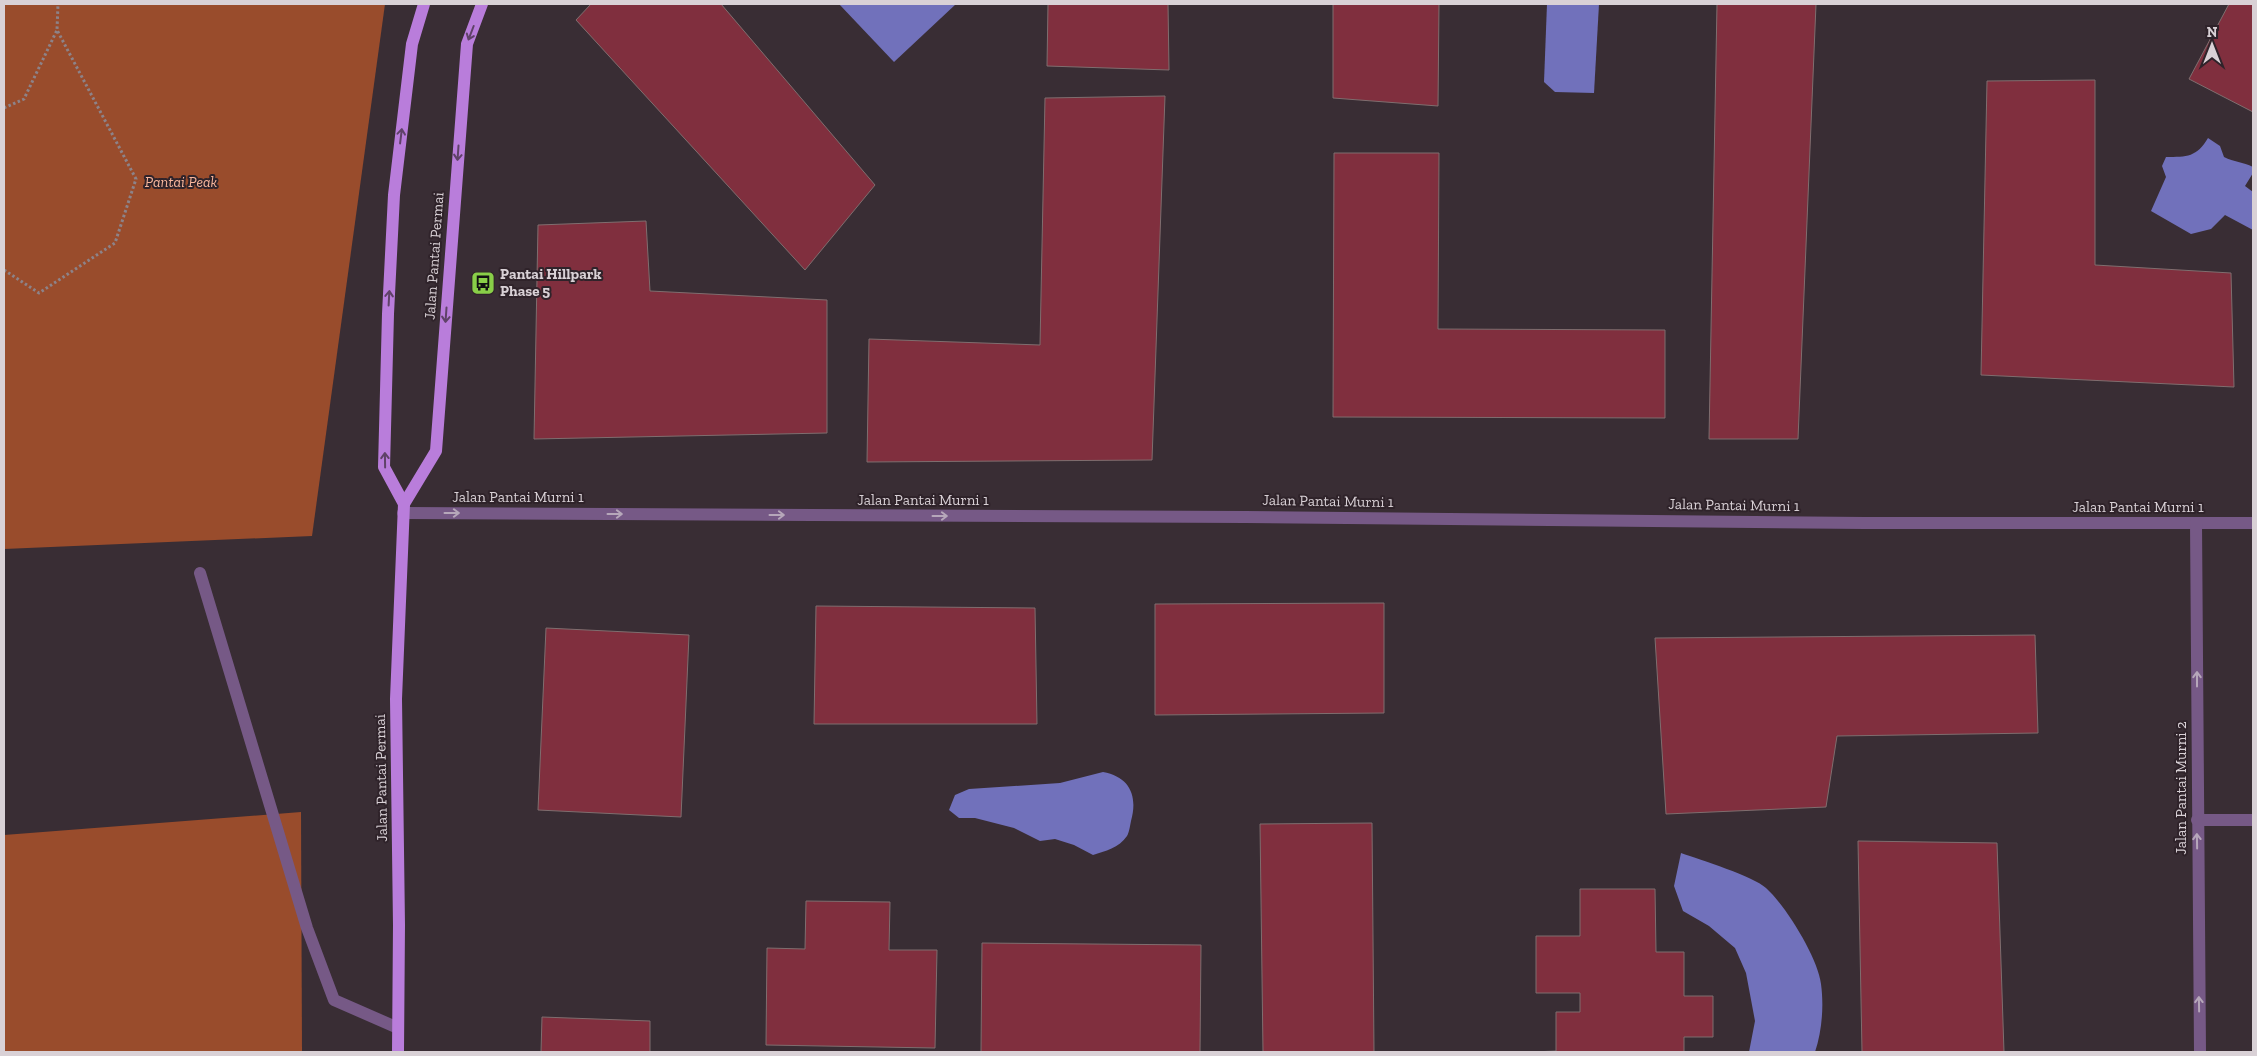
<svg xmlns="http://www.w3.org/2000/svg" width="2257" height="1056" viewBox="0 0 2257 1056" font-family="'Zilla Slab',serif">
<style>
.forest{fill:#994c2c}
.water{fill:#7171bb}
.building{fill:#802f3e;stroke:#7f6e6f}
.lines{fill:none;stroke-linecap:round;stroke-linejoin:round}
.path{stroke:#8d8389;stroke-width:3;stroke-dasharray:2.5 2.5;stroke-linecap:butt}
.minor{stroke:#765986;stroke-width:12}
.major{stroke:#b97ddb;stroke-width:12}
.oneway{stroke:#5f4268}
.oneway2{stroke:#b6a7ba}
.labels{text-anchor:middle;dominant-baseline:central;stroke-width:4;stroke-linejoin:round;paint-order:stroke}
.park-label{font-size:15px;font-style:italic;fill:#f8b69c;stroke:#2f232a}
.street-label{font-size:15px;fill:#d9d1d6;stroke:#2f232a}
.poi-label{font-size:15px;font-weight:bold;fill:#d9d1d6;stroke:#2f232a;text-anchor:start}
</style>
<rect width="100%" height="100%" fill="#392d34"/>
<!-- forest -->
<g class="forest">
<polygon points="4,4 385,4 312,536 4,549"/>
<polygon points="301,812 302,1052 4,1052 4,835"/>
</g>
<!-- water -->
<g class="water">
<polygon points="839,4 956,4 894,62"/>
<polygon points="1547,4 1599,4 1594,93 1555,92 1544,82"/>
<path d="M2208,138L2220,146L2224,157C2234,162 2243,162 2253,167V173L2245,186L2253,192V230L2225,215L2211,229L2191,234L2151,211L2166,177L2162,166L2166,157C2187,157 2197,157 2208,138Z"/>
<path d="M1103,772C1130,777 1138,796 1131,821C1130,826 1129,833 1127,836C1119,848 1105,851 1093,855L1074,845L1055,839L1040,841L1014,828L975,818H959L949,810L955,795L969,789L1060,783Z"/>
<path d="M1681,853C1701,860 1753,876 1766,888C1786,906 1818,958 1821,984C1824,1006 1822,1031 1815,1052H1749L1755,1021L1746,973L1735,948L1709,926L1683,911L1674,886Z"/>
</g>
<!-- building -->
<g class="building">
<polygon points="591,4 721,4 875,185 805,270 576,20"/>
<polygon points="1048,4 1168,4 1169,70 1047,66"/>
<polygon points="1333,4 1439,4 1438,106 1333,98"/>
<polygon points="1717,4 1816,4 1798,439 1709,439"/>
<polygon points="2229,4 2253,4 2253,112 2189,79"/>
<polygon points="2095,80 2095,265 2231,273 2234,387 1981,375 1987,81"/>
<polygon points="1165,96 1152,460 867,462 869,339 1040,345 1045,98"/>
<polygon points="1334,153 1439,153 1438,329 1665,330 1665,418 1333,417"/>
<polygon points="646,221 650,291 827,300 827,433 534,439 538,225"/>
<polygon points="1384,603 1384,713 1155,715 1155,604"/>
<polygon points="816,606 1035,608 1037,724 814,724"/>
<polygon points="546,628 689,635 681,817 538,810"/>
<polygon points="2035,635 2038,733 1837,736 1826,807 1666,814 1655,638"/>
<polygon points="1372,823 1374,1052 1263,1052 1260,824"/>
<polygon points="1858,841 1997,843 2004,1052 1862,1052"/>
<polygon points="1580,889 1655,889 1656,952 1684,952 1684,996 1713,996 1713,1037 1684,1037 1684,1052 1532,1052 1556,1051 1556,1012 1580,1012 1580,993 1536,993 1536,936 1580,936"/>
<polygon points="806,901 890,902 889,950 937,950 935,1048 766,1045 767,948 805,949"/>
<polygon points="982,943 1201,945 1200,1052 981,1052"/>
<polygon points="542,1017 650,1021 650,1052 541,1052"/>
</g>
<g class="lines">
<!-- path -->
<g class="path">
<polyline points="4,108 24,99 57,30"/>
<polyline points="4,270 39,293 115,243 136,179 57,30 58,4"/>
</g>
<!-- minor -->
<g class="minor">
<polyline points="403,513 1245,517 1865,523 2253,523"/>
<polyline points="2196,523 2200,1052"/>
<polyline points="200,573 307,928 334,1000 398,1028"/>
<polyline points="2197,820 2253,820"/>
</g>
<!-- major -->
<g class="major">
<polyline points="404,504 384,467 388,314 394,195 412,44 424,4"/>
<polyline points="398,1052 399,925 396,699 404,504 436,451 467,44 482,4"/>
</g>
</g>
<!-- one-way arrows -->
<defs><path id="oneway-shaft" d="M-6 0H5M1.5-3L5.5 0L1.5 3" fill="none" stroke-width="1.6" stroke-linecap="round" stroke-linejoin="round" transform="scale(1.25)"/></defs>
<g class="oneway">
<use href="#oneway-shaft" transform="translate(471 33) rotate(111)"/>
<use href="#oneway-shaft" transform="translate(401 136) rotate(-83)"/>
<use href="#oneway-shaft" transform="translate(458 153) rotate(94)"/>
<use href="#oneway-shaft" transform="translate(389 298) rotate(-87)"/>
<use href="#oneway-shaft" transform="translate(446 315) rotate(94)"/>
<use href="#oneway-shaft" transform="translate(385 460) rotate(-91)"/>
</g>
<g class="oneway2">
<use href="#oneway-shaft" transform="translate(452 513)"/>
<use href="#oneway-shaft" transform="translate(615 514)"/>
<use href="#oneway-shaft" transform="translate(777 515)"/>
<use href="#oneway-shaft" transform="translate(940 516)"/>
<use href="#oneway-shaft" transform="translate(2197 679) rotate(-90)"/>
<use href="#oneway-shaft" transform="translate(2197 841) rotate(-91)"/>
<use href="#oneway-shaft" transform="translate(2199 1004) rotate(-91)"/>
</g>
<!-- icons -->
<defs>
<g id="bus-square" transform="scale(1.25)"><rect x="-9" y="-9" width="18" height="18" rx="4" fill="#89cf48" stroke="#2f232a"/><path d="M-5-6H5V4H4V6H2V4H-2V6H-4V4H-5ZM-3.5-4V0h7V-4ZM-3.5 1.2v1.5H-2V1.2ZM2 1.2v1.5H3.5V1.2Z" fill="#111"/></g>
</defs>
<g fill-rule="evenodd">
<use href="#bus-square" x="483" y="283"/>
</g>
<g class="labels">
<!-- park labels -->
<g class="park-label">
<text x="181" y="182">Pantai Peak</text>
</g>
<!-- street labels -->
<g class="street-label">
<text transform="translate(434 256) rotate(-86)">Jalan Pantai Permai</text>
<text x="518" y="497">Jalan Pantai Murni 1</text>
<text x="923" y="500">Jalan Pantai Murni 1</text>
<text transform="translate(1328 501) rotate(1)">Jalan Pantai Murni 1</text>
<text transform="translate(1734 505) rotate(1)">Jalan Pantai Murni 1</text>
<text x="2138" y="507">Jalan Pantai Murni 1</text>
<text transform="translate(381 778) rotate(-91)">Jalan Pantai Permai</text>
<text transform="translate(2181 788) rotate(-90)">Jalan Pantai Murni 2</text>
</g>
<!-- poi labels -->
<g class="poi-label">
<text x="500" y="274">Pantai Hillpark<tspan x="500" dy="17">Phase 5</tspan></text>
</g>
</g>
<!-- border -->
<rect width="2257" height="1056" fill="none" stroke="#d9d1d6" stroke-width="10"/>
<!-- north arrow -->
<g transform="translate(2212 45)" stroke="#2f232a" stroke-width="4" paint-order="stroke">
<path d="M0-4L9 19L0 12L-9 19Z" fill="#d9d1d6"/>
<text y="-8" font-size="14" font-weight="bold" text-anchor="middle" fill="#d9d1d6">N</text>
</g>
</svg>
